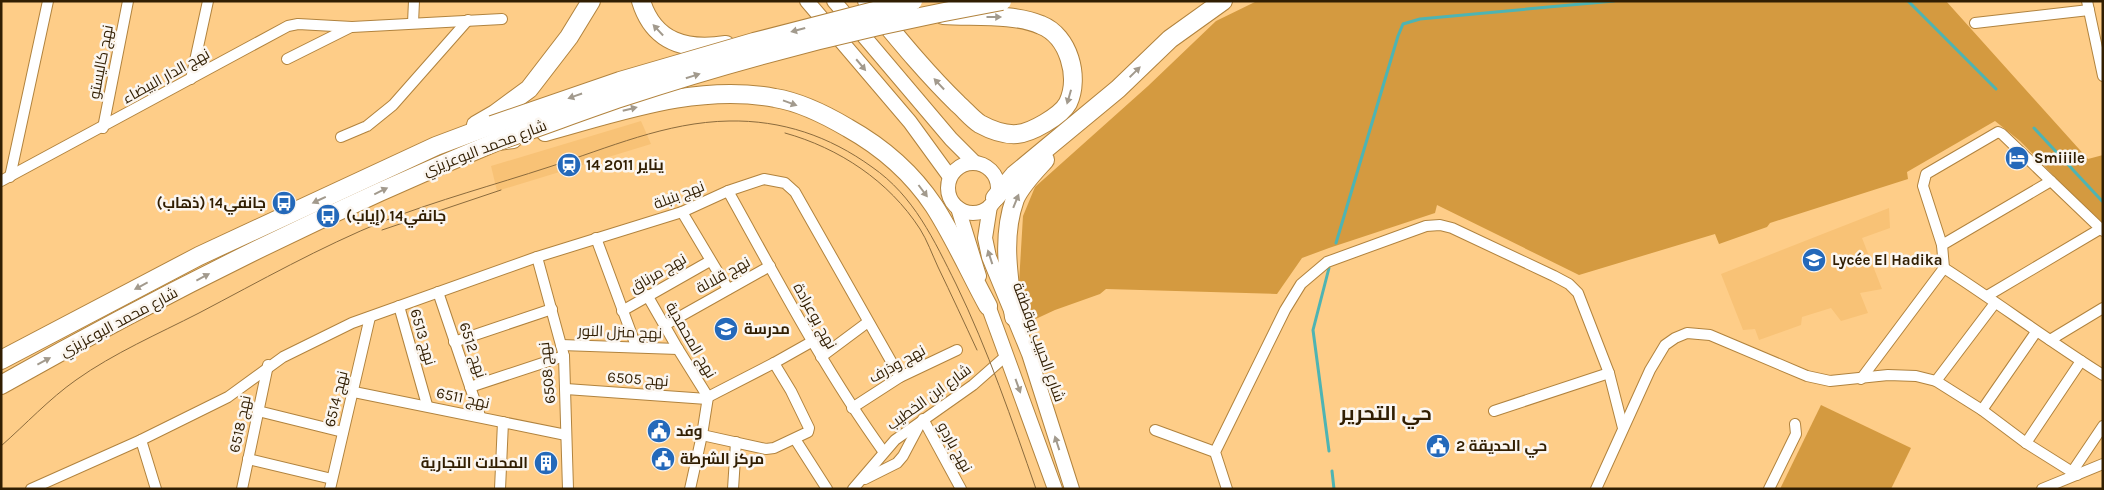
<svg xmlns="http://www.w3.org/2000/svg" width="2104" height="490" viewBox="0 0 2104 490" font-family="Karla,Cairo,sans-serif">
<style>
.built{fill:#f8c276}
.green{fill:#d49a40}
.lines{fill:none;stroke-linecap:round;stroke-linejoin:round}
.stream{stroke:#4eb4b3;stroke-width:3}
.street-casing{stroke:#b1833e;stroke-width:12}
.secondary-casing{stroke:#b1833e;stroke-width:16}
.highway-casing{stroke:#b1833e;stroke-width:20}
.street{stroke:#fff;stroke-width:10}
.secondary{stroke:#fff;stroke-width:14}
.highway{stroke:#fff;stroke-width:18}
.tram{stroke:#8b6b3d;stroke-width:1}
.highway-bridge-casing{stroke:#b1833e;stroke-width:20;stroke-linecap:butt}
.highway-bridge{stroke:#fff;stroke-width:18}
.oneway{fill:#a29a8d}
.labels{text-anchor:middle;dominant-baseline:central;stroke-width:5;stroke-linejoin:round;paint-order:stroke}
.street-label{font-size:15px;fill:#311e02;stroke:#fbf6f0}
.poi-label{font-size:15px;font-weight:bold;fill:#311e02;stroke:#fbf6f0;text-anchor:start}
.district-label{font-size:20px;font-weight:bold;fill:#311e02;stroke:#fbf6f0}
</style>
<rect width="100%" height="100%" fill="#fecd88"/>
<!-- built -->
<g class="built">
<polygon points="641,121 651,144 497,191 491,166"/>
<polygon points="1889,208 1890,228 1862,238 1882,289 1860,293 1868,313 1841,321 1831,308 1802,317 1801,325 1759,340 1755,329 1743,330 1721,274"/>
</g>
<!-- green -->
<g class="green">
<polygon points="1257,1 1946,1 2088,159 2103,155 2103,226 2020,141 1995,121 1907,172 1908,179 1770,223 1767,227 1719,244 1715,234 1579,275 1437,205 1435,213 1329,248 1302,258 1277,294 1106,289 1100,294 1055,310 1027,323 1019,283 1023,216 1035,187 1148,86 1216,21"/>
<polygon points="1821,405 1911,448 1891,489 1780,489"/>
</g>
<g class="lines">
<!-- stream -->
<g class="stream">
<polyline points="1908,1 1996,89"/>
<polyline points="2034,128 2102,201"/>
<polyline points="1336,243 1398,36 1403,24 1420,19 1614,1"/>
<polyline points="1329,451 1313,330 1329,268"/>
<polyline points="1332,471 1334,489"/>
</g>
<!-- street casing -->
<g class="street-casing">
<g id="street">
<polyline points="2087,1 2103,76"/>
<polyline points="413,23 414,1"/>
<polyline points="1975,23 2089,10"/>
<polyline points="287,59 351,27"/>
<polyline points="191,79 208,1"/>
<polyline points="103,128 128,1"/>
<polyline points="341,137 367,126 393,105 468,20"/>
<polyline points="10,177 48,1"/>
<polyline points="1,181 288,26 298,24 352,27 502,19"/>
<path d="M728,191C777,279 824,369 883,451"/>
<polyline points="682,212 728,289"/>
<polyline points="596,238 636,346"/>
<polyline points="1942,245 2051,181"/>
<polyline points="537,257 564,356 568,489"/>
<path d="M1944,268C1998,303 2049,341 2103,375"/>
<polyline points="438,292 480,416"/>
<polyline points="647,295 678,349 708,397 702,435 690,489"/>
<polyline points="1987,296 2100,229"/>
<polyline points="399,306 427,405"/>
<polyline points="622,311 710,261"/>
<polyline points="665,325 770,266"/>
<polyline points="2050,340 2103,308"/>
<polyline points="454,342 552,309"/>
<polyline points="561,345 678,349"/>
<polyline points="821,357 868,322"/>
<polyline points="1861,379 1944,268 1942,245 1923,186 1926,174 1998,132 2002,134 2103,231"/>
<polyline points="1936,381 1995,303"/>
<polyline points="470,387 564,356"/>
<polyline points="566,389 707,399"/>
<polyline points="354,392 566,435"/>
<polyline points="708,397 774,363 813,341"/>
<polyline points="852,408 900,377 957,350"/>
<polyline points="1982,410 2036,332"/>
<polyline points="258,411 343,432"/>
<polyline points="1494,411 1609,373"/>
<polyline points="923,419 961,489"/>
<polyline points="1155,430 1215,452"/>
<polyline points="702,435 766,449 774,448 808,432 809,428 791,391 774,363"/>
<polyline points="795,439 827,489"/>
<polyline points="141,440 156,489"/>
<polyline points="2026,443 2081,361"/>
<polyline points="248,459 332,479"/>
<polyline points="2072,472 2103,426"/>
<polyline points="865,479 897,463 903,456 921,422"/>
<polyline points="31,489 141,440 228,397 283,357 352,323 537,257 682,212 728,191 764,179 785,183 795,192 900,377"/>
<polyline points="242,489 268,365"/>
<polyline points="330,489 370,317"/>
<polyline points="500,489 503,422"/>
<polyline points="733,489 736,442"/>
<polyline points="853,489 895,440 973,385 1007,355"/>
<polyline points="1227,489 1215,452 1285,310 1301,284 1327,262 1426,226 1440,225 1452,228 1554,276 1569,284 1578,293 1609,373 1623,428"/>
<polyline points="1596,489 1650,370 1665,345 1675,338 1687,333 1710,335 1807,376 1830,381 1888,375 1916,376 1936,381 1982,410 2026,443 2077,475"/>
<polyline points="1769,489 1796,434 1795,424"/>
<polyline points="2042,489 2103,464"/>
</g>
</g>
<!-- secondary casing -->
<g class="secondary-casing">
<g id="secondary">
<polyline points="807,1 910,122 950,177"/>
<polyline points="834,1 951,139 975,163"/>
<circle cx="973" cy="188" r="25"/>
<polyline points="990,206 985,238 989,257 1029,354 1072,489"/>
<polyline points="958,208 979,276"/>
<polyline points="985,297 1055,489"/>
</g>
</g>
<!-- highway casing -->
<g class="highway-casing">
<g id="highway">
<path d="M641,1C654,43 687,51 726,45"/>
<path d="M867,1C896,36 925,72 958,104C965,110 972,119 980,124C991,130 1004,135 1017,134C1031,133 1061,116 1068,103C1080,77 1069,36 1041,25C1014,13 973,17 943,15"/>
<polyline points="476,125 495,114 529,89 569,37 591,1"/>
<path d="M545,132C619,112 698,83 775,98C800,102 826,115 848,128C882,147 912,173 934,206C954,237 970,273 988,306"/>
<polyline points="995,198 1014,175 1118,89 1170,39 1223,1"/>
<path d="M1014,317C1009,278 1001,238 1015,199C1021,185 1035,171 1045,160"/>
<polyline points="1,360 199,256 436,146 492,125"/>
<path d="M1,385C162,294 328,211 498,141L513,139"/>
</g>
</g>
<!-- street -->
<use href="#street" class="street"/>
<!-- secondary -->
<use href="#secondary" class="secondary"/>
<!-- highway -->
<use href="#highway" class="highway"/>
<!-- tram -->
<g class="tram">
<path d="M785,133C839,148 889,181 920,229C927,240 932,254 938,267C951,294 964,322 977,350"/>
<polyline points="382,230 501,190"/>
<path d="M1,446C26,424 49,399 76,380C114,353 158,334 199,313C260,281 320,247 384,221C438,200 494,185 549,167C608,148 666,122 729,121C782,120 829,136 872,167C914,196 934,240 956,284C988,350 1012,420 1036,489"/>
</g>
<!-- highway-bridge casing -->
<g class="highway-bridge-casing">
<g id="highway-bridge">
<polyline points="492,125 620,81 754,42 913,1"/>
<path d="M498,141C540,127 581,111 623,97C747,56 874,24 1002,1"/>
</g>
</g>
<!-- highway-bridge -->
<use href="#highway-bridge" class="highway-bridge"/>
</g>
<!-- one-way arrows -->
<defs><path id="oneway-solid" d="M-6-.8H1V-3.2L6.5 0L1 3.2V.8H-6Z" transform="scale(1.25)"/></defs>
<g class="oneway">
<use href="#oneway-solid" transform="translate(994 17)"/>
<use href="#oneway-solid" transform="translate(658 30) rotate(-133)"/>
<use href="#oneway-solid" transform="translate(798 30) rotate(165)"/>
<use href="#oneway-solid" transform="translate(861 65) rotate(50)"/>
<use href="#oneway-solid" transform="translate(1135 72) rotate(-44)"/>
<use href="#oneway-solid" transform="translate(693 76) rotate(-17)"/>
<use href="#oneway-solid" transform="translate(939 84) rotate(-133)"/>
<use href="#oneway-solid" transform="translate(575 96) rotate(161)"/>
<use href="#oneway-solid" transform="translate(1069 97) rotate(106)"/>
<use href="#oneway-solid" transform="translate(790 103) rotate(20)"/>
<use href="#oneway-solid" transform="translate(630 109) rotate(-14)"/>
<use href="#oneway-solid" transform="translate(381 191) rotate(-26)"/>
<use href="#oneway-solid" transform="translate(923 191) rotate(53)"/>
<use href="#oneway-solid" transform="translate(319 200) rotate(155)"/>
<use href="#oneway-solid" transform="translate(1016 201) rotate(-68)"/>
<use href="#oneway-solid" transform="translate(990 257) rotate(-108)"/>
<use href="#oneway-solid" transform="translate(203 277) rotate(-28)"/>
<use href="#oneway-solid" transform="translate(141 286) rotate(152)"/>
<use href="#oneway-solid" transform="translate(44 361) rotate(-28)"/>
<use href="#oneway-solid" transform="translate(1018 386) rotate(70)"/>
<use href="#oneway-solid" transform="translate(1057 443) rotate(-108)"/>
</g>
<!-- icons -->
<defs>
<g id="hotel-disc" transform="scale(1.25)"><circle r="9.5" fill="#2469ba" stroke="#fbf6f0"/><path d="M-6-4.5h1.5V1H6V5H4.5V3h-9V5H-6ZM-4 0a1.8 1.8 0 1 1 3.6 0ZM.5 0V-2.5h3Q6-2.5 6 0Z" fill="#fff"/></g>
<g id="station-disc" transform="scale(1.25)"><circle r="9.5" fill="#2469ba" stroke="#fbf6f0"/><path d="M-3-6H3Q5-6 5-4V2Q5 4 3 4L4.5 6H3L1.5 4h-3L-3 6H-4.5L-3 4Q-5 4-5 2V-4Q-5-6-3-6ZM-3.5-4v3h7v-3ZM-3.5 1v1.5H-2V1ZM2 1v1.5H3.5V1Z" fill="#fff"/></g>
<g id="bus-disc" transform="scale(1.25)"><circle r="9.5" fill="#2469ba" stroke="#fbf6f0"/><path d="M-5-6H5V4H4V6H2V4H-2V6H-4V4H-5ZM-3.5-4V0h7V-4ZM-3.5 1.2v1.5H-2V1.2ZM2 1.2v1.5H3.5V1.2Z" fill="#fff"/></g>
<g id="school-disc" transform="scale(1.25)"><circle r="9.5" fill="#2469ba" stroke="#fbf6f0"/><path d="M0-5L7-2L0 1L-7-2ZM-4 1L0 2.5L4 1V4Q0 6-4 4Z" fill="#fff"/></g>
<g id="civic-disc" transform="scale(1.25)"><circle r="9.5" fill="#2469ba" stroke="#fbf6f0"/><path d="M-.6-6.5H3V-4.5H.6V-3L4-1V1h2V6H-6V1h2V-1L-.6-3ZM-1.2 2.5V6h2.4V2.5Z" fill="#fff"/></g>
<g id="building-disc" transform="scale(1.25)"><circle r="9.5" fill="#2469ba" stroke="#fbf6f0"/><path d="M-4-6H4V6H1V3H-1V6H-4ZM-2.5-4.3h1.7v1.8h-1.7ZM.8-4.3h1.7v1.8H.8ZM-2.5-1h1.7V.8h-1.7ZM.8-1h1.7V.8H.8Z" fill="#fff"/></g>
</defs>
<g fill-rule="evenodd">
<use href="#hotel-disc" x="2017" y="158"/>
<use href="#station-disc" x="569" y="165"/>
<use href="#bus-disc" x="284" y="203"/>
<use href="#bus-disc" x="328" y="216"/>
<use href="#school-disc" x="1814" y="260"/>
<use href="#school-disc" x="726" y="329"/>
<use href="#civic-disc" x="659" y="431"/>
<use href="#civic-disc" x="1438" y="446"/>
<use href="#civic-disc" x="663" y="459"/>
<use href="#building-disc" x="546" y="463"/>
</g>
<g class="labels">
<!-- street labels -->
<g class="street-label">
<text transform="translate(101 62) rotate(-79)">نهج كاليستو</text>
<text transform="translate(166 76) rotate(-29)">نهج الدار البيضاء</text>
<text transform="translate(485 148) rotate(-21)">شارع محمد البوعزيزي</text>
<text transform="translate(679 195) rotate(-21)">نهج بنبلة</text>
<text transform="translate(658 273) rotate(-30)">نهج مرناق</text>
<text transform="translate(723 275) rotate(-29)">نهج قلالة</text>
<text transform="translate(815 316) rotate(61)">نهج بوعرادة</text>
<text transform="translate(119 322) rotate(-28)">شارع محمد البوعزيزي</text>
<text transform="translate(620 332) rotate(2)">نهج منزل النور</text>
<text transform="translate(423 337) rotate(74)">نهج 6513</text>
<text transform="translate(691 340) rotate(60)">نهج المحمدية</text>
<text transform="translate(1039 342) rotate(70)">شارع الحبيب بوقطفة</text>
<text transform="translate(473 350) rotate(72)">نهج 6512</text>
<text transform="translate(897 364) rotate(-29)">نهج وذرف</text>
<text transform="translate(547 373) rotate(-96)">نهج 6508</text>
<text transform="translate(638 379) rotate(4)">نهج 6505</text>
<text transform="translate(929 397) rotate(-36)">شارع ابن الخطيب</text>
<text transform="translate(463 398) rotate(12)">نهج 6511</text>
<text transform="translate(336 399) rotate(-76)">نهج 6514</text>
<text transform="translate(240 424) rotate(-78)">نهج 6518</text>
<text transform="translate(955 447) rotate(61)">نهج باردو</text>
</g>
<!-- poi labels -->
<g class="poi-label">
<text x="2034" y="158">Smiiile</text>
<text x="586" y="165">14 يناير 2011</text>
<text x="266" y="203" text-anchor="end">جانفي14 (ذهاب)</text>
<text x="346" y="216">جانفي14 (إياب)</text>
<text x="1832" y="260">Lycée El Hadika</text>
<text x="744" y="329">مدرسة</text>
<text x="676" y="431">وفد</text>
<text x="1456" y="446">حي الحديقة 2</text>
<text x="680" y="459">مركز الشرطة</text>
<text x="528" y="463" text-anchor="end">المحلات التجارية</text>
</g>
<!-- district labels -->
<g class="district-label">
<text x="1386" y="413">حي التحرير</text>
</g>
</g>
<!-- border -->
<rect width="2104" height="490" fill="none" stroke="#311e02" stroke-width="5"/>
</svg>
